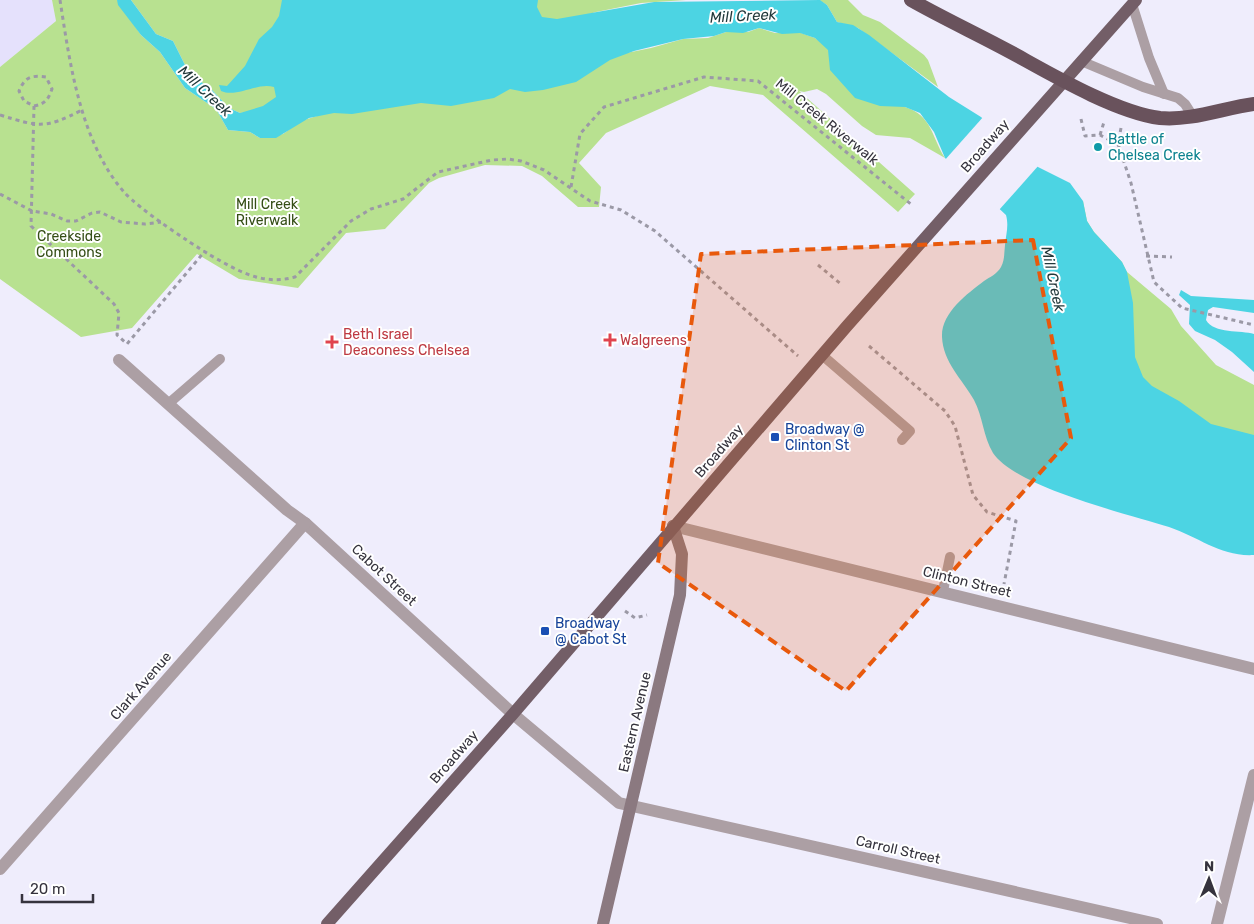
<svg xmlns="http://www.w3.org/2000/svg" width="1254" height="924" viewBox="0 0 1254 924" font-family="Rubik,sans-serif">
<style>
.built{fill:#e5e1fc}
.green{fill:#b8e190}
.water{fill:#4cd4e3}
.pier{fill:#efedfc}
.lines{fill:none;stroke-linecap:round;stroke-linejoin:round}
.path{stroke:#9b99a6;stroke-width:3;stroke-dasharray:4 4;stroke-linecap:butt}
.service{stroke:#ac9fa4;stroke-width:10}
.minor{stroke:#ac9fa4;stroke-width:12}
.tertiary{stroke:#ac9fa4;stroke-width:12}
.secondary{stroke:#8b7980;stroke-width:12}
.primary{stroke:#735e67;stroke-width:12}
.trunk{stroke:#69525c;stroke-width:14}
.marked{fill:#e8590c;fill-opacity:0.2;stroke:#e8590c;stroke-width:4;stroke-dasharray:10 6;stroke-linejoin:round}
.culture-dot{fill:#0f9aa8;stroke:#fff;stroke-width:2}
.health-dot{fill:#e0444e;stroke:#fff;stroke-width:2}
.transit-dot{fill:#1a4fb4;stroke:#fff;stroke-width:2}
.labels{text-anchor:middle;dominant-baseline:central;stroke-width:4;stroke-linejoin:round;paint-order:stroke}
.street-label{font-size:14px;fill:#35333d;stroke:#fff}
.culture-label{font-size:14px;fill:#0d838f;stroke:#fff;text-anchor:start}
.park-label{font-size:14px;fill:#354e16;stroke:#fff}
.health-label{font-size:14px;fill:#be3a42;stroke:#fff;text-anchor:start}
.transit-label{font-size:14px;fill:#164399;stroke:#fff;text-anchor:start}
.water-label{font-size:15px;font-style:italic;fill:#22393b;stroke:#fff}
</style>
<rect width="100%" height="100%" fill="#efedfc"/>
<!-- built -->
<polygon class="built" points="0,0 52,0 56,21 0,67"/>
<!-- green -->
<g class="green">
<path d="M52,0H117L141,35L160,52L185,88L216,109L228,130L250,132L260,138L283,134L301,121L320,115L651,48L683,39L708,38L726,32H748L759,28L775,33H801L815,38L905,107C932,115 932,138 945,158L910,138L876,135L862,126L826,94L817,89L804,92L799,91L915,194L898,212L763,95L710,86L606,133L579,163L601,187L599,207H578L542,176L522,166L485,165L439,178L429,183L385,229L346,233L298,288L239,279L197,254L132,328L81,337L0,279V67L56,21Z"/>
<polygon points="131,0 686,0 641,3 596,12 282,109 240,113 229,108 212,90 189,73 173,41 156,34"/>
<polygon points="819,0 848,0 863,15 880,22 924,55 928,60 938,87 858,28 837,22 827,5"/>
<polygon points="1083,201 1087,221 1094,232 1122,262 1127,272 1171,309 1181,326 1216,365 1254,385 1254,506 1134,443 1049,206"/>
</g>
<!-- water -->
<g class="water">
<path d="M117,0H131L156,34L173,41L189,73L212,90L229,108L240,113L263,106L276,97L274,87C257,82 237,98 221,91L219,85L227,86L245,66L259,39L272,27L279,16L282,0H538L537,7L542,17L557,19L654,2L820,0L827,5L837,22L853,25L869,35L949,97L981,117L1038,167L1070,183L1083,201L1087,221L1094,232L1122,262L1127,272L1133,303L1135,357L1143,377L1152,386L1179,401L1211,424L1254,435V555C1221,557 1199,537 1169,527C1128,514 1017,488 993,453C983,436 983,417 974,400C962,379 943,362 942,337C941,313 967,294 984,281C990,277 997,274 1001,267C1005,260 1004,252 1005,245C1006,234 1009,226 1006,215L945,158L934,132L920,113L905,107L880,106L855,98L830,70L828,50L815,38L800,33L782,34L759,28L743,33L726,32L714,36L683,39L634,51L610,60L576,82L543,90L525,92L510,89L494,98L451,106L421,103L352,114L334,113L309,118L276,138H260L250,132L228,130L216,109L185,88L160,52L141,35L118,5Z"/>
<path d="M1181,290L1191,296L1254,300V313L1213,307L1208,310L1206,320C1214,334 1241,330 1254,334V372L1232,352L1215,340L1195,331L1189,324L1190,305L1179,295Z"/>
</g>
<!-- pier -->
<polygon class="pier" points="984,116 1039,165 999,210 944,161"/>
<g class="lines">
<!-- path -->
<g class="path">
<path d="M60,0C70,64 80,141 124,192C140,210 189,242 210,255C238,271 263,286 295,277L351,221L371,209L403,199L438,172L492,160L508,159L521,161L544,170L590,201L621,210L655,231L798,356"/>
<path d="M34,106C45,104 48,100 52,89L46,77C31,75 25,77 19,91L24,101L34,106L31,226L114,304L119,313L117,335L127,344L205,251"/>
<path d="M0,115C39,127 45,129 82,110"/>
<polyline points="1081,119 1085,136 1100,135 1117,144"/>
<polyline points="1121,128 1118,144 1131,183 1154,282 1182,308 1254,325"/>
<polyline points="1100,135 1104,122"/>
<polyline points="571,187 580,134 604,107 704,77 758,81 912,205"/>
<polyline points="0,194 32,211 51,214 67,221 76,221 92,213 100,212 121,222 145,224 161,222"/>
<polyline points="1146,256 1172,257"/>
<polyline points="818,265 842,285"/>
<polyline points="869,346 945,411 955,426 973,495 987,512 1016,521 1004,584"/>
<polyline points="625,611 635,618 647,615"/>
</g>
<!-- service -->
<g class="service">
<polyline points="1132,4 1149,58 1164,94"/>
<polyline points="1081,61 1143,87 1178,98 1185,104 1192,115"/>
<polyline points="822,355 910,431 902,440"/>
<polyline points="168,404 220,359"/>
<polyline points="943,591 950,557"/>
</g>
<!-- minor -->
<g class="minor">
<polyline points="119,360 287,510 305,523 513,714 619,803 1157,924"/>
<polyline points="0,869 305,523"/>
<polyline points="1217,924 1254,775"/>
</g>
<!-- tertiary -->
<polyline class="tertiary" points="673,526 1254,669"/>
<!-- secondary -->
<polyline class="secondary" points="603,924 680,595 682,554 673,526"/>
<!-- primary -->
<polyline class="primary" points="327,924 513,714 847,326 1136,0"/>
<!-- trunk -->
<path class="trunk" d="M911,0C948,21 988,39 1025,60C1061,80 1120,113 1160,118C1191,121 1224,108 1254,104"/>
</g>
<!-- marked area -->
<path class="marked" d="M1033,240L1071,438L846,691L658,563L701,254Z"/>
<!-- markers -->
<circle class="culture-dot" cx="1098" cy="147" r="5"/>
<g class="health-dot">
<path d="M607.5 332.5h5v5h5v5h-5v5h-5v-5h-5v-5h5z"/>
<path d="M329.5 334.5h5v5h5v5h-5v5h-5v-5h-5v-5h5z"/>
</g>
<g class="transit-dot">
<rect x="770" y="432" width="10" height="10" rx="2.5"/>
<rect x="540" y="626" width="10" height="10" rx="2.5"/>
</g>
<g class="labels">
<!-- street labels -->
<g class="street-label">
<text transform="translate(827 122) rotate(39)">Mill Creek Riverwalk</text>
<text transform="translate(985 146) rotate(-49)">Broadway</text>
<text transform="translate(719 451) rotate(-49)">Broadway</text>
<text transform="translate(384 575) rotate(43)">Cabot Street</text>
<text transform="translate(967 582) rotate(14)">Clinton Street</text>
<text transform="translate(141 686) rotate(-49)">Clark Avenue</text>
<text transform="translate(635 722) rotate(-77)">Eastern Avenue</text>
<text transform="translate(454 757) rotate(-49)">Broadway</text>
<text transform="translate(898 850) rotate(13)">Carroll Street</text>
</g>
<!-- culture labels -->
<g class="culture-label">
<text x="1108" y="139">Battle of<tspan x="1108" dy="16">Chelsea Creek</tspan></text>
</g>
<!-- park labels -->
<g class="park-label">
<text x="267" y="204">Mill Creek<tspan x="267" dy="16">Riverwalk</tspan></text>
<text x="69" y="236">Creekside<tspan x="69" dy="16">Commons</tspan></text>
</g>
<!-- health labels -->
<g class="health-label">
<text x="343" y="334">Beth Israel<tspan x="343" dy="16">Deaconess Chelsea</tspan></text>
<text x="620" y="340">Walgreens</text>
</g>
<!-- transit labels -->
<g class="transit-label">
<text x="785" y="429">Broadway @<tspan x="785" dy="16">Clinton St</tspan></text>
<text x="555" y="623">Broadway<tspan x="555" dy="16">@ Cabot St</tspan></text>
</g>
<!-- water labels -->
<g class="water-label">
<text transform="translate(743 16) rotate(-3)">Mill Creek</text>
<text transform="translate(205 91) rotate(43)">Mill Creek</text>
<text transform="translate(1053 279) rotate(78)">Mill Creek</text>
</g>
</g>
<!-- north arrow -->
<g transform="translate(1209 879) rotate(1)" stroke="#ffffff" stroke-width="4" paint-order="stroke">
<path d="M0-4L9 19L0 12L-9 19Z" fill="#35333d"/>
<text y="-8" font-size="14" font-weight="bold" text-anchor="middle" fill="#35333d">N</text>
</g>
<!-- scale -->
<path d="M22 894v8h71v-8" fill="none" stroke="#35333d" stroke-width="2.5"/>
<text x="30" y="894" font-size="15" fill="#35333d" stroke="#ffffff" stroke-width="4" paint-order="stroke">20 m</text>
</svg>
